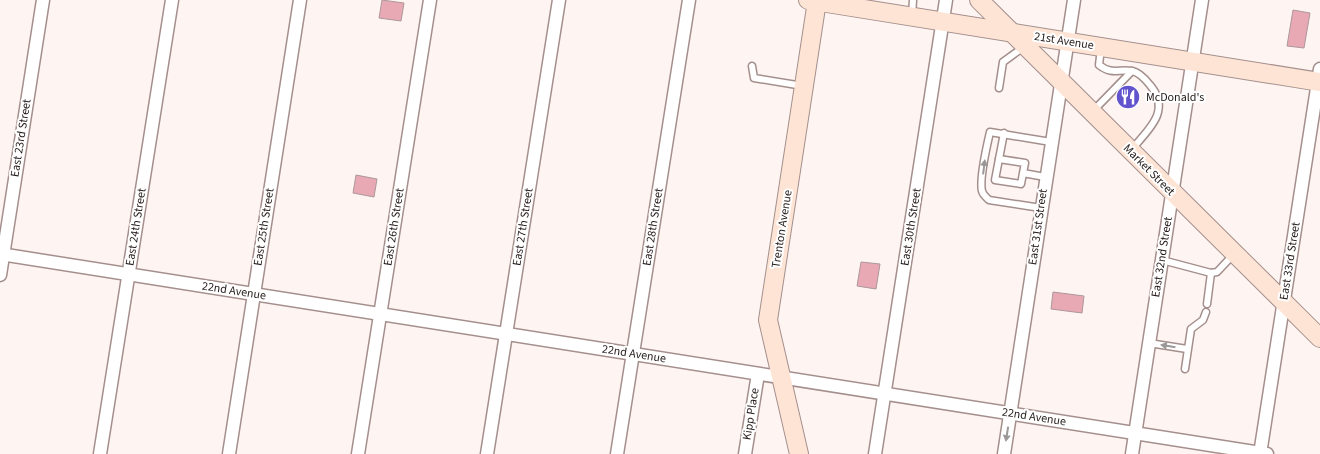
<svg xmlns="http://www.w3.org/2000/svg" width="1320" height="454" viewBox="0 0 1320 454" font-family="'Source Sans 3',sans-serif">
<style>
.building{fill:#e9a9b4;stroke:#ac979a}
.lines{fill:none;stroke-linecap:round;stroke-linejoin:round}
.lane-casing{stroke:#a48f8c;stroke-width:9}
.street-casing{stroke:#a48f8c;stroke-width:15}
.secondary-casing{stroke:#a48f8c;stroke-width:20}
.lane{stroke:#fff;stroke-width:6}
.street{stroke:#fff;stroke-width:12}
.secondary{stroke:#fee4d5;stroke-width:18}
.oneway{fill:#9b9897}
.labels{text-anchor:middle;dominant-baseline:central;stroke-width:4;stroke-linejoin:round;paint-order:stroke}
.street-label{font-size:12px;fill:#211917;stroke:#fff}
.poi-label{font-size:12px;fill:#211917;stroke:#fff;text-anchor:start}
</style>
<rect width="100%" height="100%" fill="#fef5f3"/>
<!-- building -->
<g class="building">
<polygon points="382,0 404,3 401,21 379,18"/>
<polygon points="1293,10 1310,13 1304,48 1287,46"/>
<polygon points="356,175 377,179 374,197 353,193"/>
<polygon points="861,262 880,264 876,289 857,286"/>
<polygon points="1053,292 1084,296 1082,313 1051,309"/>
</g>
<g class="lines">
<!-- lane casing -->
<g class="lane-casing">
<g id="lane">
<polyline points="912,16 913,0"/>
<path d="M1101,48L1099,65C1112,75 1118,69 1132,71C1139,72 1146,80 1150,85C1172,111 1148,130 1131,150"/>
<polyline points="752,66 754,78 803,86"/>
<polyline points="999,88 1003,62 1025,46"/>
<polyline points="1093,111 1132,71"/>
<polyline points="999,159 1004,133"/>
<polyline points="1023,173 1021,184 995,180 999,159 1025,163 1023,173 1045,177"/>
<path d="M1041,208L989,200C986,197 983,195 982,191C979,179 987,145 990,132L1051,142"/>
<polyline points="1162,260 1211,273 1217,272 1234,254"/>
<polyline points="1207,304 1211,273"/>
<polyline points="1149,343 1187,349"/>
<polyline points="1185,369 1191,329 1203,320 1206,312"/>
</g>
</g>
<!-- street casing -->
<g class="street-casing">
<g id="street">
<polyline points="0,254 1267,454"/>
<polyline points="0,275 43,0"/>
<polyline points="100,454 172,0"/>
<polyline points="229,454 300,0"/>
<polyline points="358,454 430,0"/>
<polyline points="487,454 559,0"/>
<polyline points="617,454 689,0"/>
<polyline points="745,454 758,374"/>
<polyline points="875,454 946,0"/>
<polyline points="1004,454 1074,0"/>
<polyline points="1132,454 1202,0"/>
<polyline points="1260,454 1320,69"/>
</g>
</g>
<!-- secondary casing -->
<g class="secondary-casing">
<g id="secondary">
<polyline points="808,0 1320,82"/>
<polyline points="979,0 1320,338"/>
<polyline points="799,454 768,320 817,1"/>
</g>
</g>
<!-- lane -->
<use href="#lane" class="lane"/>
<!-- street -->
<use href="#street" class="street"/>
<!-- secondary -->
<use href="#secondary" class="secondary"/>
</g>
<!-- one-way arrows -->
<defs><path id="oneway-solid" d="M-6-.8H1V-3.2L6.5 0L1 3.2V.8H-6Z" transform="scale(1.25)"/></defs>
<g class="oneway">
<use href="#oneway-solid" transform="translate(984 167) rotate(-83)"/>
<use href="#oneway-solid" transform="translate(1168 346) rotate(-171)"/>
<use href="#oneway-solid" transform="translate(1007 434) rotate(99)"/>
</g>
<!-- icons -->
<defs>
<g id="restaurant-disc" transform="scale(1.25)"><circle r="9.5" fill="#6254cd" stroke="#fff"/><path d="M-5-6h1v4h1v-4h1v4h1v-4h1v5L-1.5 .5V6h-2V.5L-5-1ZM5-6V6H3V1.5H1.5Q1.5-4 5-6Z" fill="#fff"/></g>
</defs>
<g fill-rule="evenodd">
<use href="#restaurant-disc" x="1128" y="97"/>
</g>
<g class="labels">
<!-- street labels -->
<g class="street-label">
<text transform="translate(1064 41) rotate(9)">21st Avenue</text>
<text transform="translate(21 138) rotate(-81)">East 23rd Street</text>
<text transform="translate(1149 170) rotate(45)">Market Street</text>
<text transform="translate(136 227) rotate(-81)">East 24th Street</text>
<text transform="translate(264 227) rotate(-81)">East 25th Street</text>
<text transform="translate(394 227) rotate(-81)">East 26th Street</text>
<text transform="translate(523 227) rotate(-81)">East 27th Street</text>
<text transform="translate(653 227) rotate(-81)">East 28th Street</text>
<text transform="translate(911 227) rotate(-81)">East 30th Street</text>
<text transform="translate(1038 227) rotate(-82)">East 31st Street</text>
<text transform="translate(782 229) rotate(-81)">Trenton Avenue</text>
<text transform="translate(1162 257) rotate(-81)">East 32nd Street</text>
<text transform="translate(1290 261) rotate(-81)">East 33rd Street</text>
<text transform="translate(234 291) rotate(9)">22nd Avenue</text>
<text transform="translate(634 354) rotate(9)">22nd Avenue</text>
<text transform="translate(751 414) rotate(-81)">Kipp Place</text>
<text transform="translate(1034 417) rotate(9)">22nd Avenue</text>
</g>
<!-- poi labels -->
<g class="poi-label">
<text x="1146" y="97">McDonald's</text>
</g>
</g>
</svg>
